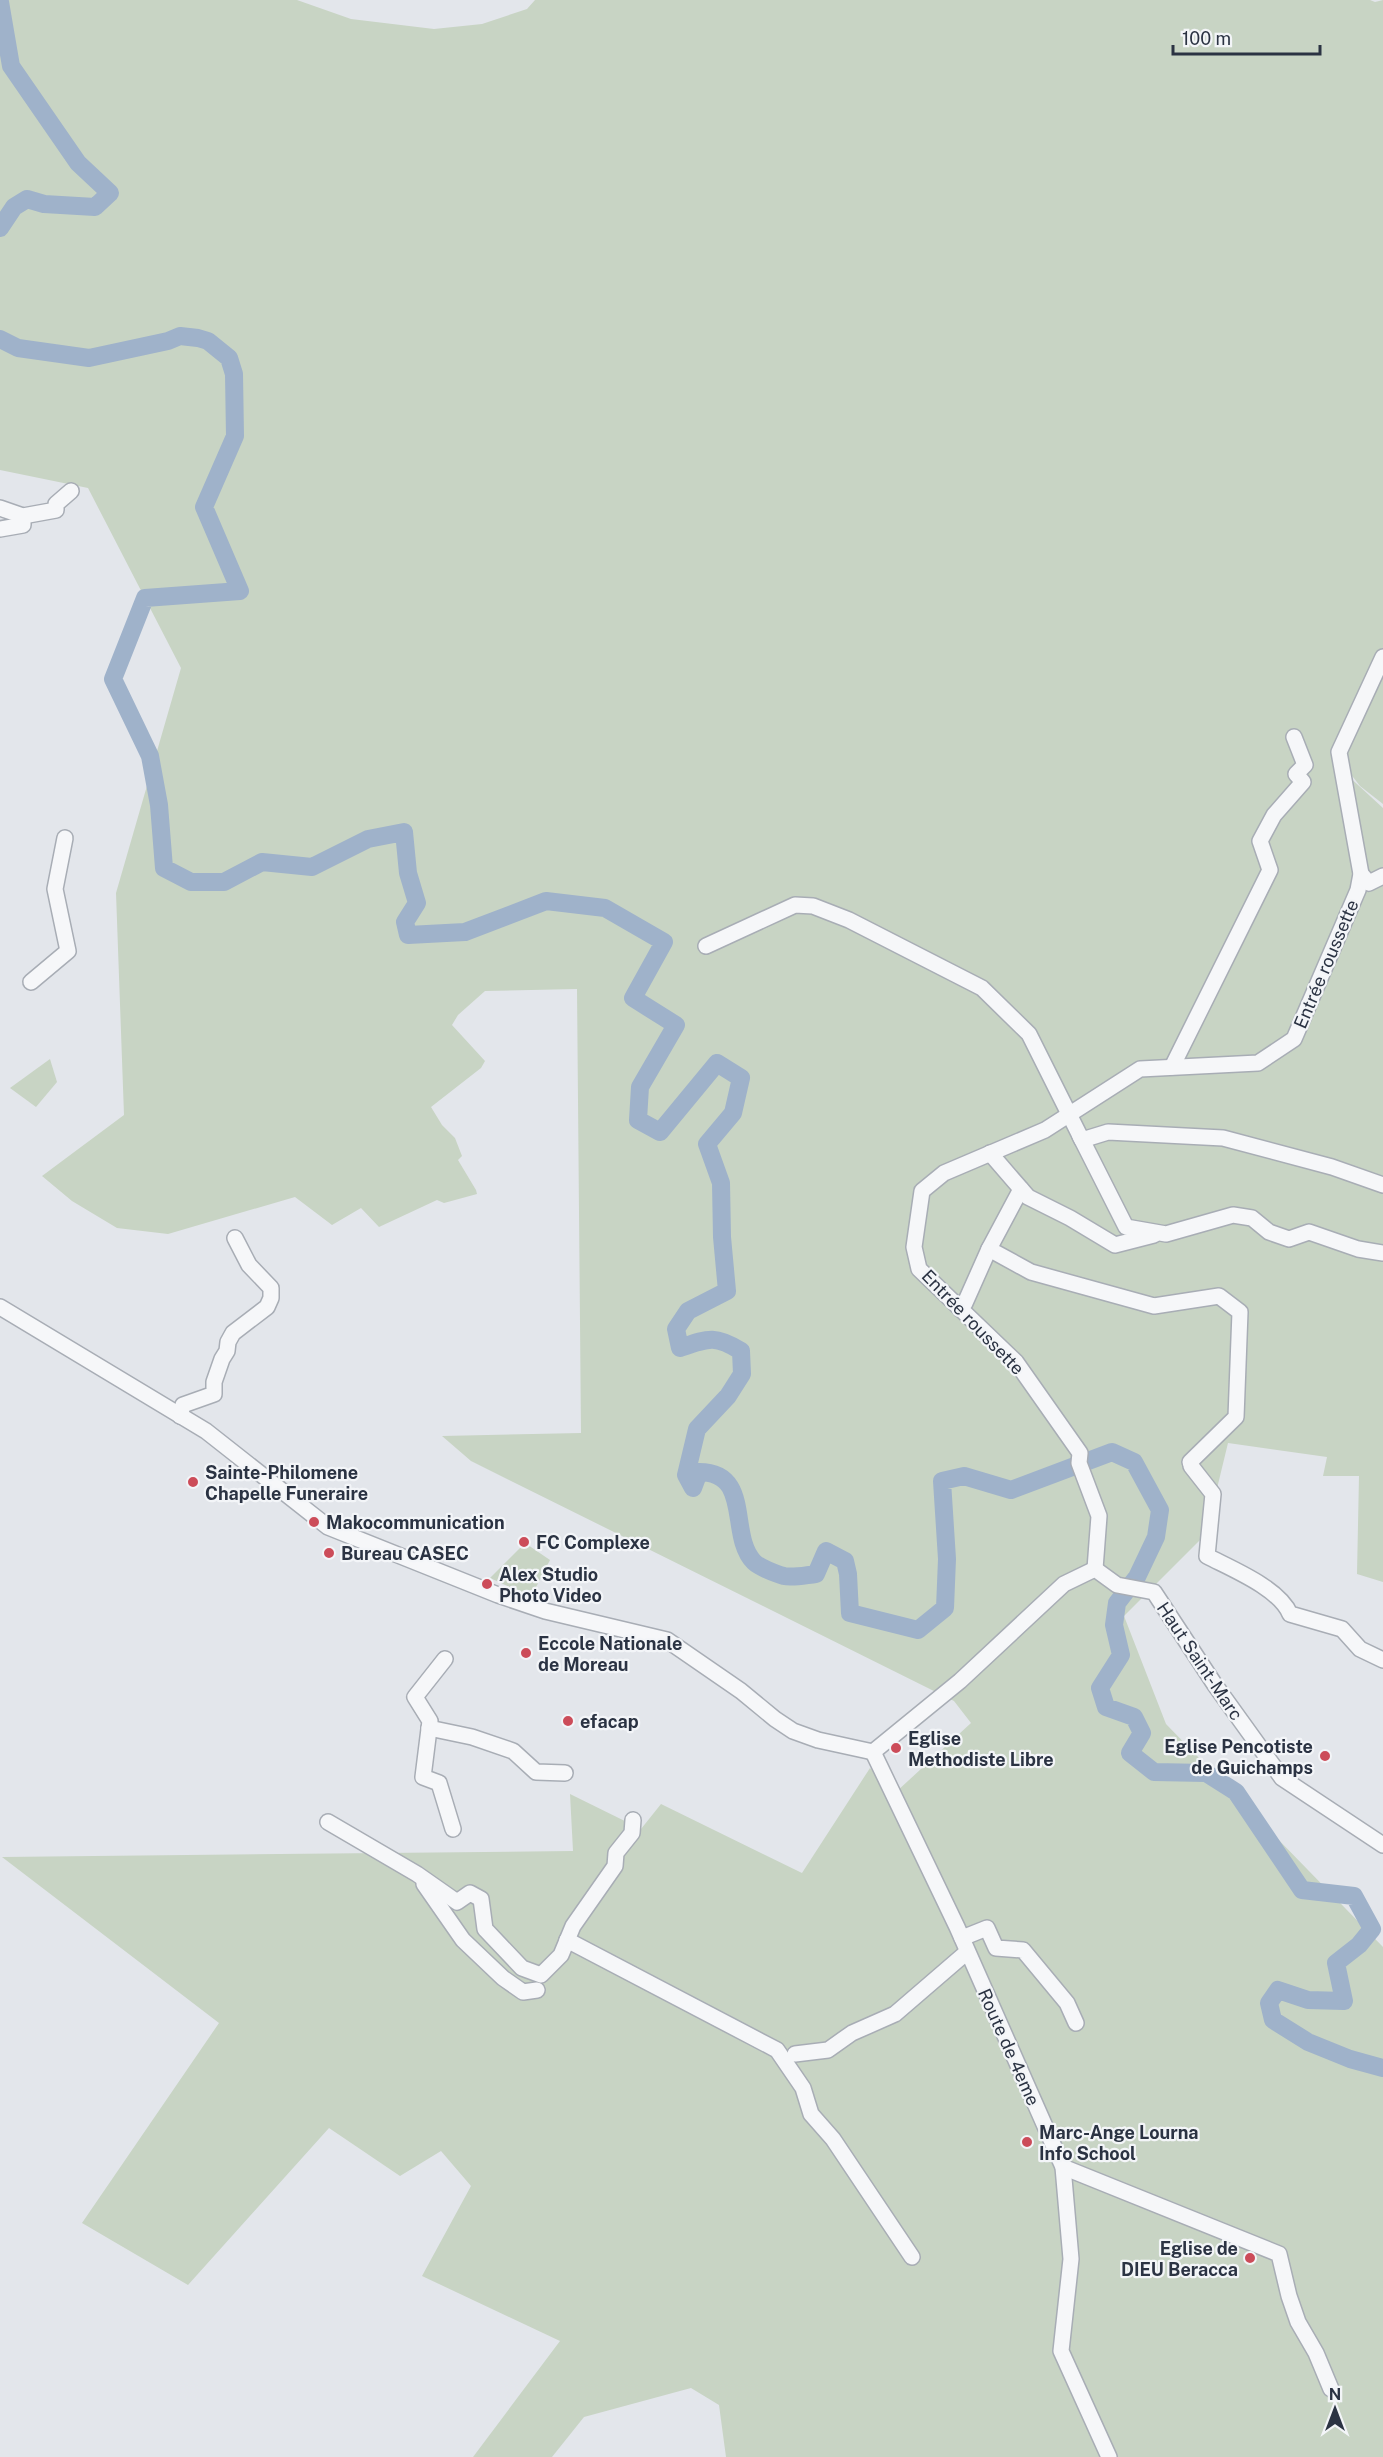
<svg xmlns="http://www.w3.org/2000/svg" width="1383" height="2457" viewBox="0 0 1383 2457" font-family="'Public Sans',sans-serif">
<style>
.green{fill:#c8d4c4}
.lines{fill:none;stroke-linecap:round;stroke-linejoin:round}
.river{stroke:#9fb2ca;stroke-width:18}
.minor-casing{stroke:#a8adb5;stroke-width:18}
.minor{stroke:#f6f7f9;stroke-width:15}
.poi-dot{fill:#cc4c59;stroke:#f3f5f8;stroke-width:2}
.labels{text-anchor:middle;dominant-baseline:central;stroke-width:4.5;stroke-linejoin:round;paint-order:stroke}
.street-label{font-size:18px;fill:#2b3343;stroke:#f3f5f8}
.poi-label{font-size:18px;font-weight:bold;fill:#2b3343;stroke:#f3f5f8;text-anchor:start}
</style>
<rect width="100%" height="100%" fill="#e3e6eb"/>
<!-- green -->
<g class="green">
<polygon points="3,0 297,0 351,19 434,29 482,24 527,9 535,0 1370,0 1375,2 1383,0 1383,804 1360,786 1346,768 1345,773 1383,808 1383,1582 1357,1574 1359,1476 1323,1476 1327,1457 1228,1443 1206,1534 1124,1616 1166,1724 1383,1947 1383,2457 726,2457 719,2405 691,2388 584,2417 552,2457 473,2457 560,2341 422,2276 471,2186 441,2151 400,2176 329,2128 188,2285 82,2223 219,2023 2,1857 573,1851 570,1794 641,1829 661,1804 802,1873 870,1768 896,1792 971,1723 954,1701 471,1461 442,1436 581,1433 577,989 485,991 458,1015 452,1025 485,1061 481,1068 431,1107 442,1125 455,1138 462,1156 458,1160 476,1190 477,1194 444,1203 437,1200 379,1227 361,1208 332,1225 295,1197 168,1234 117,1228 72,1201 42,1176 124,1115 116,893 181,668 88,488 0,470 0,7"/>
<polygon points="50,1059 57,1082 36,1107 10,1088"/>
<polygon points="525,1543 550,1560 531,1597 490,1578"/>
</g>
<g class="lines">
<!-- river -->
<g class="river">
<polyline points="0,2 11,66 78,163 110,193 95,207 44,204 27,199 14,207 0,228"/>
<path d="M0,339L18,348L89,358L168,341L180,336L198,338L208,341L229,358L234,374L235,436L204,507L240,591L145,598L113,679L150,756L159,805L164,868L191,882H224L262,862L312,867L368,839L404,832L408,873L417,903L405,922L408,935L465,932L546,901L605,908L664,942L633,998L676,1025L640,1087L638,1120L660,1132L717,1063L741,1078L733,1113L707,1144L721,1183L722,1237L727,1291L688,1311L676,1329L680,1348C709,1338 715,1335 741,1351L742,1374L728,1396L697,1429L686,1475L693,1488L699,1472C753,1472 728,1536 754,1562C759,1567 776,1574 784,1576C793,1578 806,1575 816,1574L826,1551L845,1561L848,1574L850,1613L918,1630L945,1608L947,1559L942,1481L964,1476L1011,1490L1112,1452L1134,1462L1160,1510L1156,1537L1137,1577L1117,1603L1114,1625L1121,1655L1100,1688L1106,1707L1134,1717L1142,1733L1130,1753L1154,1772L1206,1773L1236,1792L1302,1890L1354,1896L1372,1929L1359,1945L1336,1963L1344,2001L1308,2000L1278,1990L1269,2003L1273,2020L1308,2042L1350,2059L1383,2068"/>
</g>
<!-- minor casing -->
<g class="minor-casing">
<g id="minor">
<polyline points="0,508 23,516 56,510 56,504 71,491"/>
<polyline points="0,529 23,525 23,516"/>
<polyline points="1361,874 1369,883 1383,876"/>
<polyline points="706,946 795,905 813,906 849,920 982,988 1029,1034 1082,1140 1108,1132 1223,1138 1332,1167 1383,1185"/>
<polyline points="31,982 68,951 55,889 65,838"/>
<polyline points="1172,1067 1270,870 1260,841 1274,815 1303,782 1296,774 1305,765 1294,737"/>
<polyline points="1080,1136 1126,1227 1166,1234 1233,1215 1252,1218 1269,1232 1289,1239 1309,1232 1358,1249 1383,1253"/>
<polyline points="990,1153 1028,1197 1070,1218 1115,1245 1154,1235"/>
<polyline points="1021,1189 989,1249 1031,1272 1154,1306 1219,1296 1240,1312 1236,1417 1190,1462"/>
<polyline points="0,1307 206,1431 328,1527 498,1595 545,1611 667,1640 741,1691 775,1719 793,1731 818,1740 873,1752 960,1681 1064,1584 1095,1569 1117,1585 1154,1592 1215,1685 1282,1778 1383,1845"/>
<polyline points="960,1309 965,1303 989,1249"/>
<polyline points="180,1416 183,1405 214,1394 214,1382 222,1359 227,1351 228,1342 233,1333 267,1307 271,1298 271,1288 249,1265 235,1238"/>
<path d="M1191,1466L1213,1494L1207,1556C1232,1569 1279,1588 1290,1614L1342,1629L1360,1649L1383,1660"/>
<polyline points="1095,1569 1099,1516 1079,1463 1080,1453 1016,1362 919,1269 914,1247 922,1191 944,1173 1045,1130 1140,1069 1258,1063 1294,1039 1358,890 1361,874 1339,752 1383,657"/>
<polyline points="445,1659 415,1697 430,1721 423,1777 439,1783 453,1829"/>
<polyline points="429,1728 472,1737 513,1751 536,1772 565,1773"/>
<polyline points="873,1752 957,1927 1063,2167 1071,2259 1061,2351 1109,2457"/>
<polyline points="328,1822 417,1874 457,1902 470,1893 481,1899 485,1929 522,1968 541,1975 561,1955 573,1926 615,1866 616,1853 632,1833 633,1820"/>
<polyline points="424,1884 463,1940 503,1978 523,1992 537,1990"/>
<polyline points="962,1938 987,1928 996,1948 1023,1950 1067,2003 1076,2023"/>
<polyline points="567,1940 777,2050 803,2088 811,2114 833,2139 912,2257"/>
<polyline points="795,2054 828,2050 852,2033 895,2014 967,1952"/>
<polyline points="1063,2167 1279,2254 1289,2296 1298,2322 1316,2353 1331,2389"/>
</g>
</g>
<!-- minor -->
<use href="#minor" class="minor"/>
</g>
<!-- markers -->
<g class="poi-dot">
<circle cx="193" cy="1482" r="6"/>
<circle cx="314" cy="1522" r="6"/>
<circle cx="524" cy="1542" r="6"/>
<circle cx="329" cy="1553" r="6"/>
<circle cx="487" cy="1584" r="6"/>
<circle cx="526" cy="1653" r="6"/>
<circle cx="568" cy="1721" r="6"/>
<circle cx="896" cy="1748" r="6"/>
<circle cx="1325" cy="1756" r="6"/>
<circle cx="1027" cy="2142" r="6"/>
<circle cx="1250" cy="2258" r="6"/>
</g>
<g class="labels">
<!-- street labels -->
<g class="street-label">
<text transform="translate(1326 964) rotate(-67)">Entrée roussette</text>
<text transform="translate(973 1322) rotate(46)">Entrée roussette</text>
<text transform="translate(1200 1661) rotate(56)">Haut Saint-Marc</text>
<text transform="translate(1009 2047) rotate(66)">Route de 4eme</text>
</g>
<!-- poi labels -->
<g class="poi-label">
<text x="205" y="1472">Sainte-Philomene<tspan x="205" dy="21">Chapelle Funeraire</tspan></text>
<text x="326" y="1522">Makocommunication</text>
<text x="536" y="1542">FC Complexe</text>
<text x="341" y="1553">Bureau CASEC</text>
<text x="499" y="1574">Alex Studio<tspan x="499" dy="21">Photo Video</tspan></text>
<text x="538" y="1643">Eccole Nationale<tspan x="538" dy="21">de Moreau</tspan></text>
<text x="580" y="1721">efacap</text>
<text x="908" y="1738">Eglise<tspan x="908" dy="21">Methodiste Libre</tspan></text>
<text x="1313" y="1746" text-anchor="end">Eglise Pencotiste<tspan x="1313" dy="21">de Guichamps</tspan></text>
<text x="1039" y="2132">Marc-Ange Lourna<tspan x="1039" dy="21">Info School</tspan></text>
<text x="1238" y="2248" text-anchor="end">Eglise de<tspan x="1238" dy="21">DIEU Beracca</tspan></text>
</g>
</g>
<!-- north arrow -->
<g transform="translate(1335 2409)" stroke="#f3f5f8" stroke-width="4.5" paint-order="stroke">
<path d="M0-4.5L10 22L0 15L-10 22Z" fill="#2b3343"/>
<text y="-9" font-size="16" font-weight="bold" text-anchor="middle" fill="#2b3343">N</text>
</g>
<!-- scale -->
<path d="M1173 45v9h147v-9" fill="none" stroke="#2b3343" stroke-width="3"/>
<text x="1182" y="45" font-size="18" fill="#2b3343" stroke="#f3f5f8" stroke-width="4.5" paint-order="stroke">100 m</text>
</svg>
